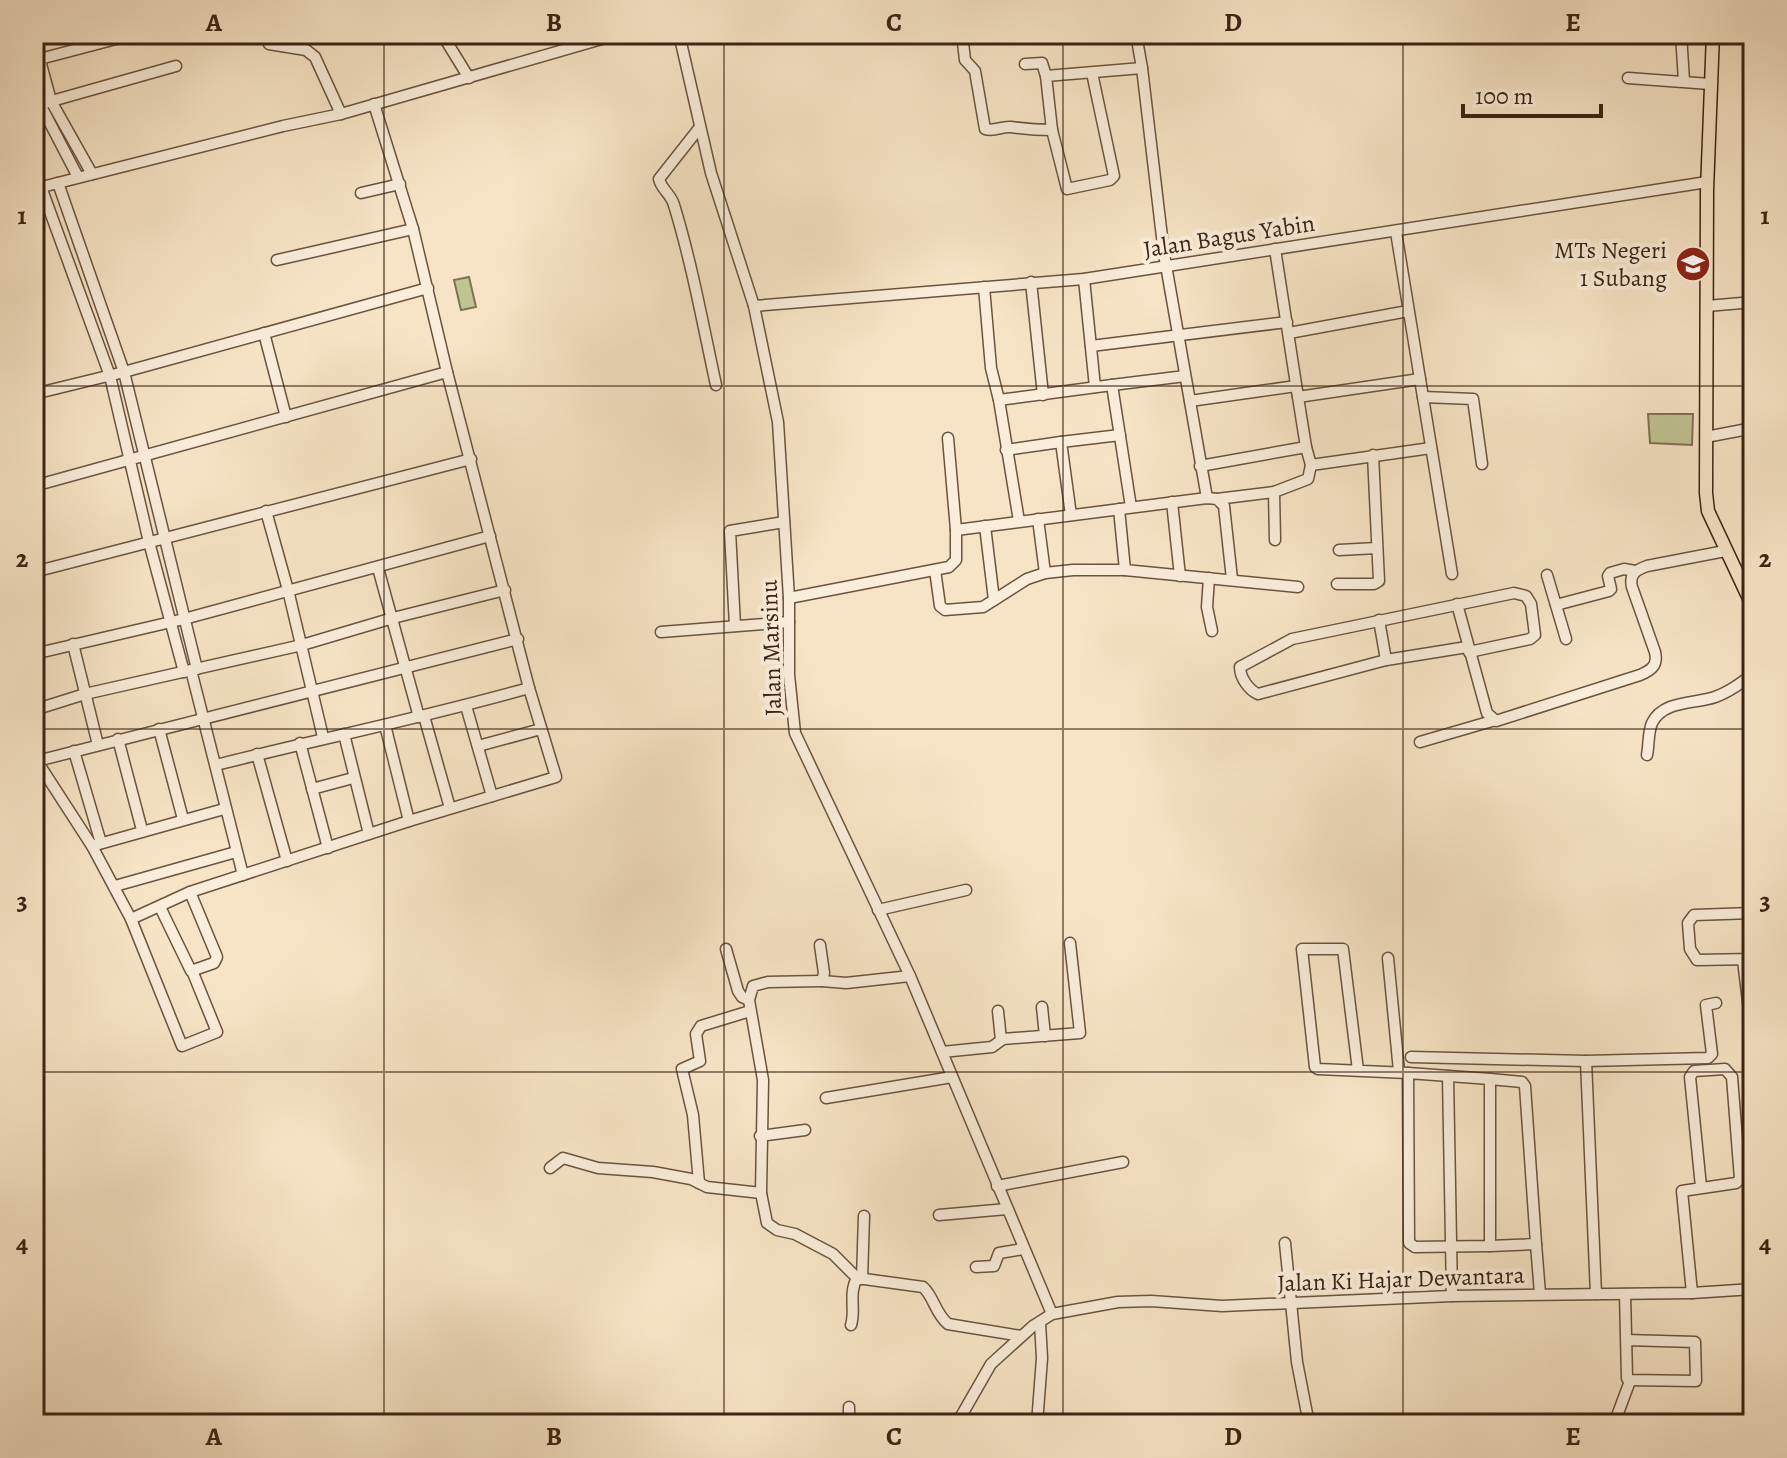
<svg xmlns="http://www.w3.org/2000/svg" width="1787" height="1458" viewBox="0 0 1787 1458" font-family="Alegreya,serif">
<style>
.green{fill:#c1c392;stroke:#7f7353;stroke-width:2}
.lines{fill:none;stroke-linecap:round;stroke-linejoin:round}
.minor-casing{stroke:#6c5340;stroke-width:13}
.major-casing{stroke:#3d2314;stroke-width:15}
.minor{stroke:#faedda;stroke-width:10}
.major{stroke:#f7e4c6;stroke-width:12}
.grid{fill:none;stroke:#3d2314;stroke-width:2;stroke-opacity:0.55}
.labels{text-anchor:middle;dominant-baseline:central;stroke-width:8;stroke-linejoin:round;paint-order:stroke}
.street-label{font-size:24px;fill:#3d2314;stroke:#faedda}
.poi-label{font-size:24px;fill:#3d2314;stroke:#faedda;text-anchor:end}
.neatline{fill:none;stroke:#3d2314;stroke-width:3}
.grid-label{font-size:26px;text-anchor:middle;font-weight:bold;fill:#3d2314}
</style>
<rect width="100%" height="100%" fill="#f7e4c6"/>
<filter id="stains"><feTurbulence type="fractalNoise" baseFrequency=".0025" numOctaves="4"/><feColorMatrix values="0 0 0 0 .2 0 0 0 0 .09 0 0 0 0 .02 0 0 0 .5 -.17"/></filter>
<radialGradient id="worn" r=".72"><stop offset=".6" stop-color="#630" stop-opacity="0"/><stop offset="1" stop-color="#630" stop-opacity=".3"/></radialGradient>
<!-- green -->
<g class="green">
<polygon points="469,277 476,307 461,310 454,280"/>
<polygon points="1648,414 1693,414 1692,445 1650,443"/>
</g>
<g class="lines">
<!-- minor casing -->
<g class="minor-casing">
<g id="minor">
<polyline points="442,34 469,78"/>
<polyline points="679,34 711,173 754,306 778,422 789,598 789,675 795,733 910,976 1052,1314"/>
<path d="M962,34L965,60L975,71L985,129C995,132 1001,126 1011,127C1025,129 1038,130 1052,130"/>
<polyline points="1136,34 1142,68 1164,254 1207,498"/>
<polyline points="1681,34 1684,81"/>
<polyline points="34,38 51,101 92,174"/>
<polyline points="269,44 306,50 315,57 341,114"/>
<polyline points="36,60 135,34"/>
<polyline points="1025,64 1042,63 1046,76"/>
<polyline points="1092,73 1114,176 1110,180 1067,189 1052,130 1046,76 1142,68"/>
<polyline points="1628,78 1710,84"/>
<polyline points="34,80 40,104 78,177"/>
<polyline points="34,106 176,66"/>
<path d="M700,127L659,179C661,189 671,194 674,205C692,264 703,325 716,385"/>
<polyline points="58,183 124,372 197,669"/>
<polyline points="41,187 110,376 149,542 184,672"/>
<polyline points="34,189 283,126 341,114 619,34"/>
<polyline points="361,193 400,184"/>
<polyline points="1275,249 1298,397 1420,379 1396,232"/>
<polyline points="277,260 413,229"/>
<polyline points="1084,279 1095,387"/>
<polyline points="1031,282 1043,395"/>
<polyline points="984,287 991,368 999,400 1019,521"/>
<polyline points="754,306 1084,279 1707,182"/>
<polyline points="1707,306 1753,302"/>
<polyline points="264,333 286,417"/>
<polyline points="1289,333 1408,311"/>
<polyline points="1091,346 1287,322"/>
<polyline points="1420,379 1452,574"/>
<polyline points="1112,385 1185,376"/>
<polyline points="34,394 124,372 428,288"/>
<polyline points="1423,397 1473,399 1482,464"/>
<polyline points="999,400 1112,385 1131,507"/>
<polyline points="1190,401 1296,386"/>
<polyline points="1706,437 1753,428"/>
<polyline points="948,438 956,530"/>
<polyline points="1061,442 1120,435"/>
<polyline points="1306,447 1311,465 1431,448"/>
<polyline points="1006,450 1061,442 1071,515"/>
<polyline points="1200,466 1306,447 1298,397"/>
<polyline points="34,486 447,372"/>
<polyline points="1274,492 1275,540"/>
<polyline points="1217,499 1274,492 1308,479 1311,465"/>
<polyline points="1172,502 1180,576"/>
<polyline points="1119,509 1125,570 1298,587"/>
<polyline points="266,511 288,590 323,737"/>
<polyline points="1038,519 1045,573"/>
<polyline points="985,526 994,600"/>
<polyline points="1339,550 1377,548"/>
<polyline points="378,568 419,717"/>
<polyline points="935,570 940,606 945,610 983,607 1027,579 1045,573 1073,570 1125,570"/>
<polyline points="34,572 471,459"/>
<polyline points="1547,575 1566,639"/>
<polyline points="1209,578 1207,607 1212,631"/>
<polyline points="1337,584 1374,584 1379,581 1373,455"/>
<polyline points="789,598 949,567 956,560 956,530 1207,498 1217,499 1224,506 1232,579"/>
<path d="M1457,604L1487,713L1496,721L1640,675C1652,670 1658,665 1655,652L1632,587C1629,574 1636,570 1647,566L1725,551"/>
<polyline points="1556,605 1609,591 1611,589 1608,576 1610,573 1624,569 1635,571"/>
<polyline points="1379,620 1386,660"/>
<polyline points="735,626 730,531 784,522"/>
<polyline points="661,632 789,622"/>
<polyline points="73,644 98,745"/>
<path d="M1467,647L1386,660L1258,694C1249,690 1240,678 1240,667L1292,639L1514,593L1526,596L1531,604L1535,635L1530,639L1469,652"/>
<polyline points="34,654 184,619 490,536"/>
<polyline points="191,670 243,875"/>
<polyline points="466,706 492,796"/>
<polyline points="34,710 85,694 302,645 393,618 505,590"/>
<polyline points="424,716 450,808"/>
<polyline points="385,725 409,821"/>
<polyline points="159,729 183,819"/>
<polyline points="344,734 369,834"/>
<polyline points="118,739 142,830"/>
<polyline points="1420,742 1492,721"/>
<polyline points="300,743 328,848"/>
<polyline points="478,746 541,729"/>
<polyline points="74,751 101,843"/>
<polyline points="257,754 287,861"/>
<path d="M1647,755C1649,745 1648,732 1652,723C1663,700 1695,704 1715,697C1729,692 1741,683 1753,674"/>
<polyline points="35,758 92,846 131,919 182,1046 217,1032 193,973"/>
<polyline points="37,761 518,639"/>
<path d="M216,765C320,739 426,717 529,688"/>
<polyline points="312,789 353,778"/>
<polyline points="92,846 224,809"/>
<polyline points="115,886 236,852"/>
<polyline points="160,907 191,971 214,963 217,957 190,892"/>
<polyline points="878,910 966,890"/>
<polyline points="1753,913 1694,915 1688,923 1690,949 1697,960 1753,959"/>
<polyline points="131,919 190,892 409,821 556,777 529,688 447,372 413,229 374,104"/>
<polyline points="820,945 824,973 822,981 846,983 910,976"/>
<polyline points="726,949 738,991 742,997 749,1000"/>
<polyline points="1388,958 1399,1071"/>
<polyline points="1743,960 1753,1044"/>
<path d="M822,981L768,982L753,986L749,1000L763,1080L761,1193L767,1223L777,1230L795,1234L833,1254L857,1278L923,1287C934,1297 935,1313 948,1324L1021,1336"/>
<polyline points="1042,1007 1045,1036"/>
<polyline points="998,1011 1001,1040"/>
<polyline points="942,1052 992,1047 1003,1039 1080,1033 1070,943"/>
<polyline points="1411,1057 1586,1061 1708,1058 1712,1054 1706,1005 1716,1003"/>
<polyline points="1586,1061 1596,1294"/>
<polyline points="1358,1070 1343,949 1302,949 1315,1067 1318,1069 1408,1073"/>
<polygon points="1408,1073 1490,1079 1490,1246 1415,1247 1409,1243"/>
<polyline points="1448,1076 1452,1296"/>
<polyline points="1490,1079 1522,1082 1525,1086 1536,1244 1490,1246"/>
<polyline points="826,1098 952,1077"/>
<polyline points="760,1136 805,1130"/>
<polyline points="550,1168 563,1158 598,1168 653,1172 691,1179 707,1187 761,1193"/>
<polyline points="699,1183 693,1115 682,1069 700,1061 696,1034 701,1026 750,1011"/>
<polyline points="997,1186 1123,1162"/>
<polyline points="939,1215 1007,1209"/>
<polyline points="1285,1243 1297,1362 1309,1424"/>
<polyline points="1536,1244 1540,1294"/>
<polyline points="976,1267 994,1266 999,1253 1023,1249"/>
<polyline points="862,1279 864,1216"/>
<polyline points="1692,1293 1682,1191 1736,1183 1740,1179 1732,1077 1725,1069 1694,1071 1690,1077 1701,1187"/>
<polyline points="1625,1294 1627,1378 1628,1380 1696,1381 1695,1342 1626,1340"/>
<path d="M851,1325C856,1310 848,1294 857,1278"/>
<polyline points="1615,1420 1635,1424"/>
<polyline points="849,1424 849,1407"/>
<polyline points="889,1424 890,1422"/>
<polyline points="954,1424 960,1418 991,1364 1033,1326 1052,1314 1118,1302 1151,1301 1222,1306 1452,1296 1692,1293 1753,1289"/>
<polyline points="1037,1424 1042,1358 1040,1323"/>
<polyline points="1614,1424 1630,1381"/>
</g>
</g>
<!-- major casing -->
<g class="major-casing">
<polyline id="major" points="1713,34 1707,190 1706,493 1708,511 1753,607"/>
</g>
<!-- minor -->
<use href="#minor" class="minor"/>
<!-- major -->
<use href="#major" class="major"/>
</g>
<!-- grid -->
<path class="grid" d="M384,34V1424M724,34V1424M1063,34V1424M1403,34V1424M34,386H1753M34,729H1753M34,1072H1753"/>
<!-- icons -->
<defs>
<g id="school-disc" transform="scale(1.8)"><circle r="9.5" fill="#8f2418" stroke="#faedda"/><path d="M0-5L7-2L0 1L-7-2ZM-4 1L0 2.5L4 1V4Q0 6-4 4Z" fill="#fff"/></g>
</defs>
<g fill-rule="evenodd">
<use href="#school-disc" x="1693" y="264"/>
</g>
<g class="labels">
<!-- street labels -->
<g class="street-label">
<text transform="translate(1229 236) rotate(-9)">Jalan Bagus Yabin</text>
<text transform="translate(771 648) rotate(-92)">Jalan Marsinu</text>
<text transform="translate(1401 1279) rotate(-2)">Jalan Ki Hajar Dewantara</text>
</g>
<!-- poi labels -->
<g class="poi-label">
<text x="1667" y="250">MTs Negeri<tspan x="1667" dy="28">1 Subang</tspan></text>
</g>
</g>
<!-- margin -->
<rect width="1787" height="1458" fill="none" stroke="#f7e4c6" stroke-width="88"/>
<!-- scale -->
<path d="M1463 104v12h138v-12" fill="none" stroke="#3d2314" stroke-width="4"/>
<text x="1475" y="104" font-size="24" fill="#3d2314" stroke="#faedda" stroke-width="6" paint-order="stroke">100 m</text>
<rect x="44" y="44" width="1699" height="1370" class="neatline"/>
<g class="grid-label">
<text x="214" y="31">A</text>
<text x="554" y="31">B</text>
<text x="894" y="31">C</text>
<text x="1233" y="31">D</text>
<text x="1573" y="31">E</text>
<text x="22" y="224">1</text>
<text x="1765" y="224">1</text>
<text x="22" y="567">2</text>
<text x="1765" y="567">2</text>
<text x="22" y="909">3</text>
<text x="1765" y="909">3</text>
<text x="22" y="1252">4</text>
<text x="1765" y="1252">4</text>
<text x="214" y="1445">A</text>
<text x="554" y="1445">B</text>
<text x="894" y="1445">C</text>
<text x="1233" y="1445">D</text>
<text x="1573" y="1445">E</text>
</g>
<rect width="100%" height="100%" filter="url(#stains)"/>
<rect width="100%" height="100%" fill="url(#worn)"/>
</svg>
